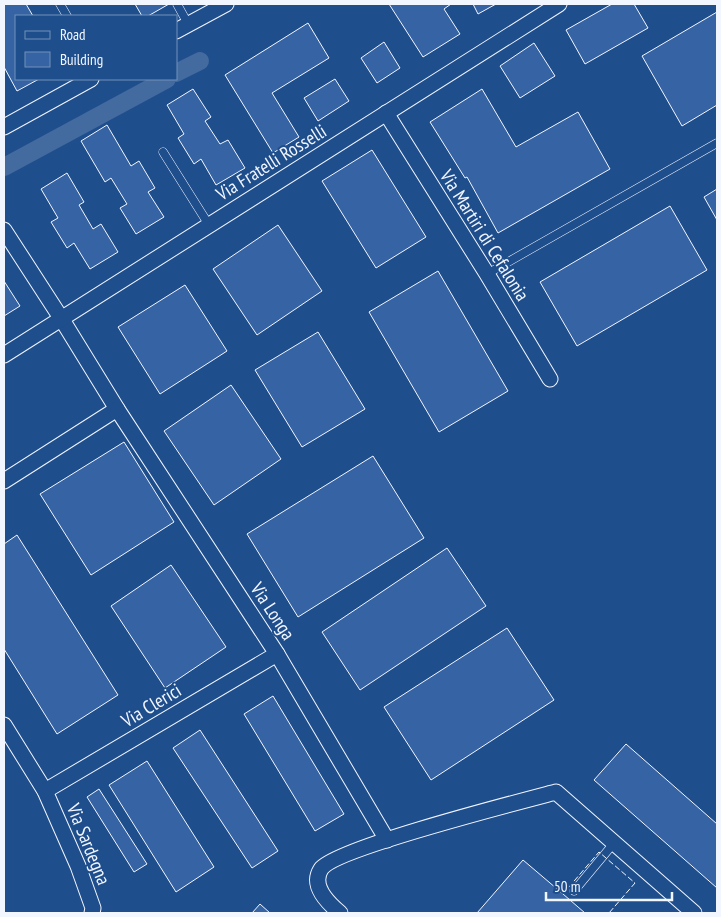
<svg xmlns="http://www.w3.org/2000/svg" width="721" height="917" viewBox="0 0 721 917" font-family="'PT Sans Narrow',sans-serif">
<style>
.lines{fill:none;stroke-linecap:round;stroke-linejoin:round}
.canal{stroke:#446ba0;stroke-width:18}
.building{fill:#3563a3;stroke:#f2f6ff}
.lane-casing{stroke:#f2f6ff;stroke-width:9}
.street-casing{stroke:#f2f6ff;stroke-width:17}
.lane{stroke:#1f4e8c;stroke-width:8}
.street{stroke:#1f4e8c;stroke-width:15}
.fence{stroke:#f2f6ff;stroke-width:1;stroke-dasharray:6 2.5;stroke-linecap:butt}
.labels{text-anchor:middle;dominant-baseline:central;stroke-width:4;stroke-linejoin:round;paint-order:stroke}
.street-label{font-size:19px;fill:#f2f6ff;stroke:#1f4e8c}
</style>
<rect width="100%" height="100%" fill="#1f4e8c"/>
<g class="lines">
<!-- canal -->
<g class="canal">
<polyline points="176,73 200,61"/>
<polyline points="4,167 167,79"/>
</g>
</g>
<!-- building -->
<g class="building">
<polygon points="4,4 26,4 33,16 16,16 16,79 39,79 17,91 4,67"/>
<polygon points="135,4 169,4 148,16 142,16"/>
<polygon points="389,4 451,4 444,9 460,34 423,57"/>
<polygon points="473,4 496,4 478,14"/>
<polygon points="612,4 634,4 648,28 585,64 566,30"/>
<polygon points="717,12 717,105 682,126 642,56"/>
<polygon points="308,23 329,58 272,93 299,137 273,153 225,75"/>
<polygon points="384,42 400,68 377,83 361,58"/>
<polygon points="534,43 555,76 520,98 500,66"/>
<polygon points="335,79 349,101 318,121 304,98"/>
<polygon points="193,89 211,117 205,121 220,144 228,140 245,168 216,185 201,159 194,164 178,138 184,134 167,105"/>
<polygon points="482,89 516,147 578,112 610,169 498,233 467,177 465,178 430,122"/>
<polygon points="107,125 131,166 139,161 155,188 148,192 164,217 136,234 120,208 127,204 111,178 105,182 81,141"/>
<polygon points="372,150 426,237 376,268 322,181"/>
<polygon points="67,173 84,202 79,205 93,229 101,224 118,252 90,269 74,243 67,248 51,222 58,218 41,189"/>
<polygon points="717,189 717,220 704,197"/>
<polygon points="670,206 707,270 577,346 540,282"/>
<polygon points="278,225 322,291 257,335 213,269"/>
<polygon points="438,271 508,391 439,432 369,312"/>
<polygon points="4,281 20,306 4,316"/>
<polygon points="185,285 227,351 160,394 118,327"/>
<polygon points="318,332 365,409 302,447 255,370"/>
<polygon points="231,385 281,459 214,505 164,431"/>
<polygon points="124,442 174,522 91,575 40,494"/>
<polygon points="373,456 424,538 298,617 247,534"/>
<polygon points="17,535 118,695 57,734 4,649 4,544"/>
<polygon points="447,548 486,606 360,690 322,632"/>
<polygon points="171,565 226,647 165,688 111,606"/>
<polygon points="507,628 554,700 431,780 384,707"/>
<polygon points="273,696 344,814 315,831 244,714"/>
<polygon points="200,730 278,851 252,868 173,748"/>
<polygon points="626,744 717,824 717,888 594,780"/>
<polygon points="147,761 214,867 176,892 109,785"/>
<polygon points="99,789 147,864 134,872 87,797"/>
<polygon points="523,860 563,894 585,913 477,913"/>
<polygon points="260,904 270,913 252,913"/>
</g>
<g class="lines">
<!-- lane casing -->
<g class="lane-casing">
<g id="lane">
<polyline points="60,4 67,16"/>
<polyline points="177,4 188,24"/>
<polyline points="163,152 209,225"/>
<polyline points="487,274 717,143"/>
<polyline points="574,891 614,843"/>
</g>
</g>
<!-- street casing -->
<g class="street-casing">
<g id="street">
<polyline points="176,31 226,4"/>
<polyline points="386,113 487,274 550,379"/>
<polyline points="4,127 91,79"/>
<polyline points="4,230 61,318 117,409 277,654 387,840"/>
<polyline points="4,355 559,4"/>
<polyline points="4,481 117,409"/>
<polyline points="4,725 45,791 78,866 93,908 92,913"/>
<polyline points="45,791 277,654"/>
<path d="M340,913C328,903 310,886 321,869C334,849 522,801 556,792L694,913"/>
</g>
</g>
<!-- lane -->
<use href="#lane" class="lane"/>
<!-- street -->
<use href="#street" class="street"/>
<!-- fence -->
<polyline class="fence" points="563,894 599,852 635,883 609,913"/>
</g>
<g class="labels">
<!-- street labels -->
<g class="street-label">
<text transform="translate(271 162) rotate(-32)">Via Fratelli Rosselli</text>
<text transform="translate(485 235) rotate(58)">Via Martiri di Cefalonia</text>
<text transform="translate(273 611) rotate(57)">Via Longa</text>
<text transform="translate(151 705) rotate(-31)">Via Clerici</text>
<text transform="translate(89 844) rotate(68)">Via Sardegna</text>
</g>
</g>
<!-- border -->
<rect width="721" height="917" fill="none" stroke="#f2f6ff" stroke-width="10"/>
<!-- legend -->
<rect x="15" y="15" width="162" height="65" fill="#1f4e8c" stroke="#7391ba"/>
<rect x="25" y="31" width="25" height="8" fill="#1f4e8c" stroke="#7391ba"/>
<text x="60" y="40" font-size="15" fill="#f2f6ff">Road</text>
<rect x="25" y="52" width="25" height="15" fill="#3563a3" stroke="#7391ba"/>
<text x="60" y="65" font-size="15" fill="#f2f6ff">Building</text>
<!-- scale -->
<path d="M546 892v8h126v-8" fill="none" stroke="#f2f6ff" stroke-width="2.5"/>
<text x="554" y="892" font-size="15" fill="#f2f6ff" stroke="#1f4e8c" stroke-width="4" paint-order="stroke">50 m</text>
</svg>
